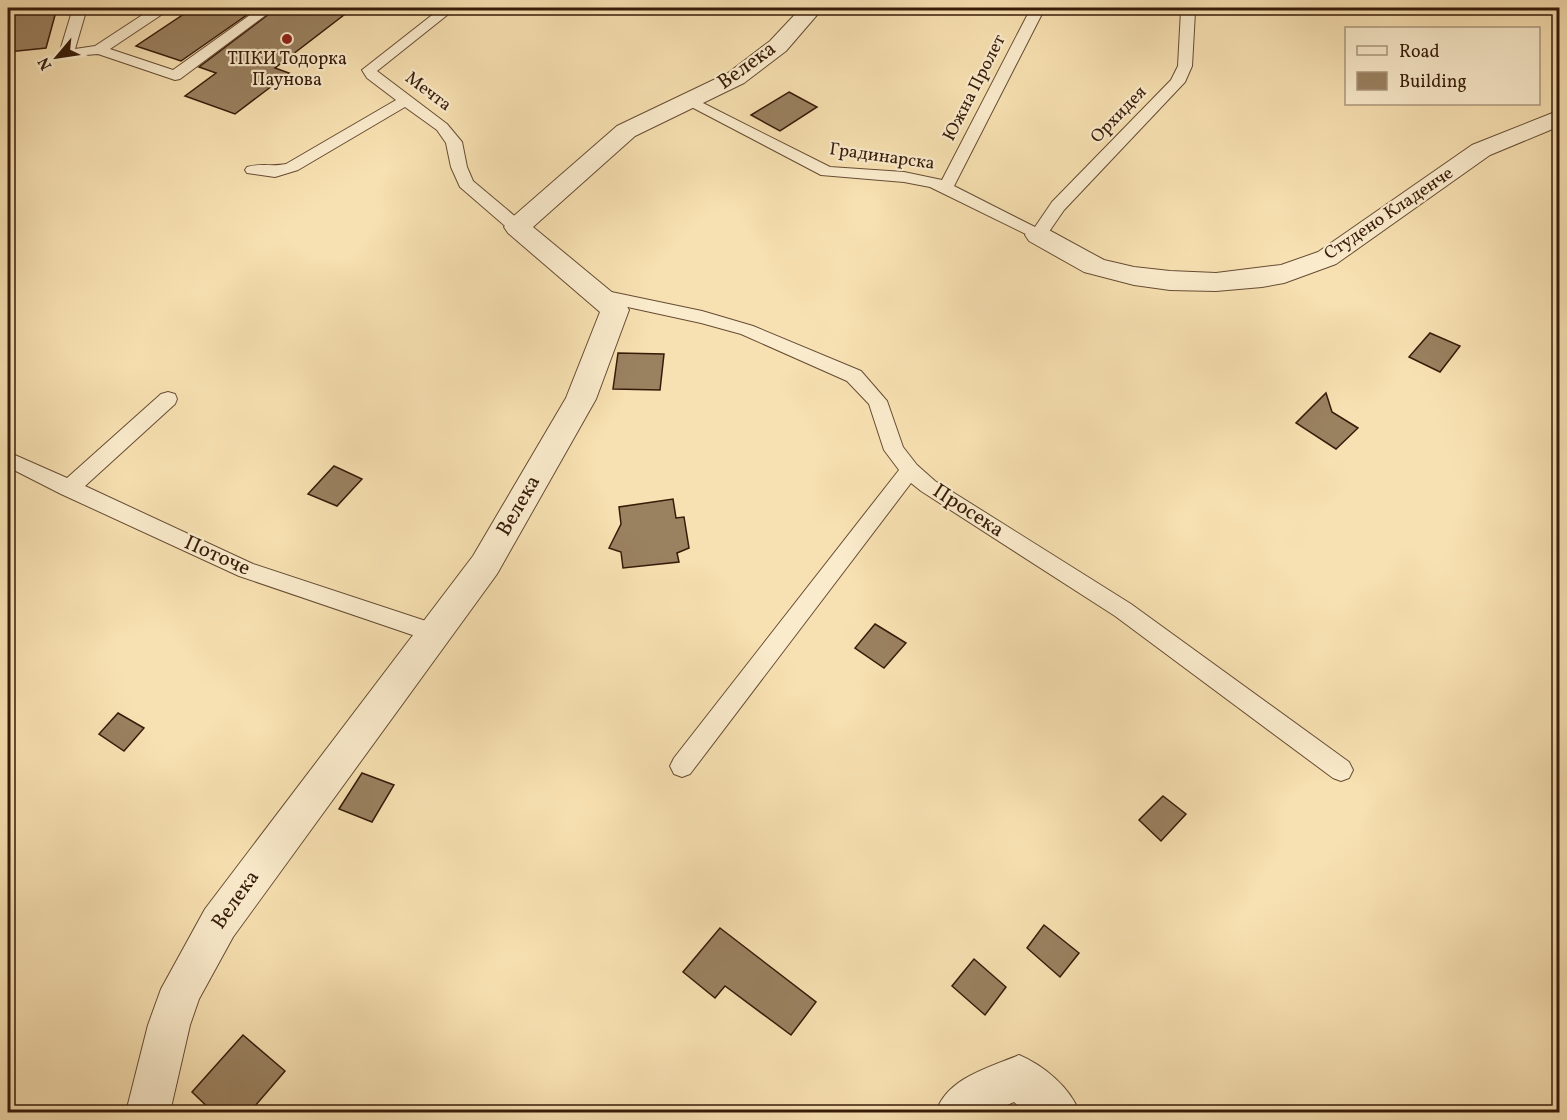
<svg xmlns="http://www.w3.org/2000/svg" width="1567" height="1120" viewBox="0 0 1567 1120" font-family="Vollkorn,serif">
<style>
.building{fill:#9a8160;stroke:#361b09;stroke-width:1.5}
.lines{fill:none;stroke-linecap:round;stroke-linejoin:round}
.service-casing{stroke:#664c33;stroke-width:2}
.minor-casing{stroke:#664c33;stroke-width:2}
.service{fill:#faebcc;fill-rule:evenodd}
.minor{fill:#faebcc;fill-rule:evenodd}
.poi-dot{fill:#8f2418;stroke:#faebcc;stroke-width:2}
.labels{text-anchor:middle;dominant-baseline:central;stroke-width:4.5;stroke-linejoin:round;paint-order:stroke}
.far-poi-label{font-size:18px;fill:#361b09;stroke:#faebcc}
.far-street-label{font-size:18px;fill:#361b09;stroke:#faebcc}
.street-label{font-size:21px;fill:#361b09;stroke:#faebcc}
</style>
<rect width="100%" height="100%" fill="#f7e0b1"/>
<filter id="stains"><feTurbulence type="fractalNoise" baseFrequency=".00333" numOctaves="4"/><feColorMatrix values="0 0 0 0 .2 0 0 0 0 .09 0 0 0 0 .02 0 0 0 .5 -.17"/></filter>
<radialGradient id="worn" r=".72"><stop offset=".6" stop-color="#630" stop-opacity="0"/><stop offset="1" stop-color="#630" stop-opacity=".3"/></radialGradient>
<!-- building -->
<g class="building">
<polygon points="8,8 57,8 46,48 8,52"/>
<polygon points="193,8 257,8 181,61 136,46"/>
<polygon points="277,8 353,8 275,68 289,73 235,114 185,96 216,73 199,67"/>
<polygon points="789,92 817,107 780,131 751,115"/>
<polygon points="1430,333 1460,346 1440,372 1409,357"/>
<polygon points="618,353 664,354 660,390 613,389"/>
<polygon points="1326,393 1332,412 1358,428 1336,449 1296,423"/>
<polygon points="334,466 362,479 337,506 308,494"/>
<polygon points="673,499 676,518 684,517 689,548 677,553 679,562 623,568 621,552 609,548 621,524 619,507"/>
<polygon points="875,624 906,643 884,668 855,648"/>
<polygon points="118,713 144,728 124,751 99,734"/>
<polygon points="362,773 394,785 372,822 339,809"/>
<polygon points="1163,796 1186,814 1161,841 1139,820"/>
<polygon points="1044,925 1079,953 1060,977 1027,948"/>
<polygon points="720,928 816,1002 791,1035 725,986 715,998 683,972"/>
<polygon points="974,959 1006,987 985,1015 952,986"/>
<polygon points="243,1035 285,1071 249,1113 214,1113 192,1092"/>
</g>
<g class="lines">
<!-- service casing -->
<g class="service-casing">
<g id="service">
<polygon points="73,8 87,8 75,49 95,46 153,8 169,8 167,11 110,49 173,70 260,8 275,8 180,79 175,80 98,54 61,57 59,54"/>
<path d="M441,8H456L377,71L447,124L462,142L467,167L473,181L523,223L525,227L523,231H511L460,187L451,167L446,143L437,130L405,107L298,170L275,177L247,173L245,170L247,167C260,163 273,167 286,164L396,100L367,78L362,70Z"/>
<polygon points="1031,8 1045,8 954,186 1035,227 1052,202 1171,80 1178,66 1181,10 1183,8 1198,8 1195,12 1192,66 1185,82 1064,210 1044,239 1038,240 930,187 904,182 821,175 680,101 683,98 693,98 830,167 904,172 942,180"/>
<polygon points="597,289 702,311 753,326 861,371 887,401 903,447 917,465 935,481 1131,604 1349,762 1353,770 1349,778 1341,781 1333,778 1115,616 921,491 911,483 690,774 682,777 674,774 670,766 674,758 899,470 884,450 869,404 847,381 741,334 701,323 591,299 588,295 591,291"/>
<polygon points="168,392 175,394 177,399 175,404 85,486 253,564 441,626 444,633 441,640 433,642 239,576 61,494 8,467 8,452 67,478 161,394"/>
</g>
</g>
<!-- minor casing -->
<g class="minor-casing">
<g id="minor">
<polygon points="801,8 823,8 786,51 744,83 635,136 533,227 625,303 629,310 596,399 497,574 233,937 199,999 190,1025 170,1112 126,1112 148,1025 161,989 205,909 473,556 566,398 600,312 508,233 504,227 508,221 617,126 728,73 770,41"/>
<polygon points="1560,110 1560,126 1490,155 1336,264 1284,283 1262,287 1216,291 1170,290 1134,285 1084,272 1029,241 1025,235 1029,229 1038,226 1047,229 1104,260 1134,267 1170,271 1216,273 1281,265 1318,252 1472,145"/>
<path d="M1019,1055C1043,1065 1071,1088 1079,1112H1025L1014,1102L991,1112H936C947,1078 988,1068 1019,1055Z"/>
</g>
</g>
<!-- service -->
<use href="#service" class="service"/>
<!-- minor -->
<use href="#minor" class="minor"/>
</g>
<!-- markers -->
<circle class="poi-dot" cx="287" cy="39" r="6"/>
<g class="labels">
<!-- far-poi labels -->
<g class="far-poi-label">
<text x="287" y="59">ТПКИ Тодорка<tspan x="287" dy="21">Паунова</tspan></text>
</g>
<!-- far-street labels -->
<g class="far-street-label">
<text transform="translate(975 88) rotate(-63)">Южна Пролет</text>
<text transform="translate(428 92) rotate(37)">Мечта</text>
<text transform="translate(1119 115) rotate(-46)">Орхидея</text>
<text transform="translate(882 157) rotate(8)">Градинарска</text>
<text transform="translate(1389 214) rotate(-34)">Студено Кладенче</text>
</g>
<!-- street labels -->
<g class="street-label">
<text transform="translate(747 66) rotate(-36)">Велека</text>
<text transform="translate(519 506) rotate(-60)">Велека</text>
<text transform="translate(968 511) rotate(33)">Просека</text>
<text transform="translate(217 556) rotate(24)">Поточе</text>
<text transform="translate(236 900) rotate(-55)">Велека</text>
</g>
</g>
<!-- margin -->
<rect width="1567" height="1120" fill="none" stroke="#f7e0b1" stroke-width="30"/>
<rect x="9" y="9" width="1549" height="1102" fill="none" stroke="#361b09" stroke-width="3"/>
<rect x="15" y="15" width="1537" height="1090" fill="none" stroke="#361b09" stroke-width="1.5"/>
<!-- legend -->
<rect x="1345" y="27" width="195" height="78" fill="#faebcc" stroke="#ac987e" stroke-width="1.5"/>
<rect x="1357" y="46" width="30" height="9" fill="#faebcc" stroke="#ac987e" stroke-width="1.5"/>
<text x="1399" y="57" font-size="18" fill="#361b09">Road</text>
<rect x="1357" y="72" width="30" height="18" fill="#9a8160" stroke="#ac987e" stroke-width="1.5"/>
<text x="1399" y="87" font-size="18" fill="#361b09">Building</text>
<!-- north arrow -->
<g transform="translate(57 57) rotate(241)" stroke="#faebcc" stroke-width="4.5" paint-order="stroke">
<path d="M0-4.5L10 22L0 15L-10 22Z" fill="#361b09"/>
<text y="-9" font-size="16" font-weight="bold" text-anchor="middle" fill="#361b09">N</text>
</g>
<rect width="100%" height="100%" filter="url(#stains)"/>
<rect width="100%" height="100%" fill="url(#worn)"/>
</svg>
